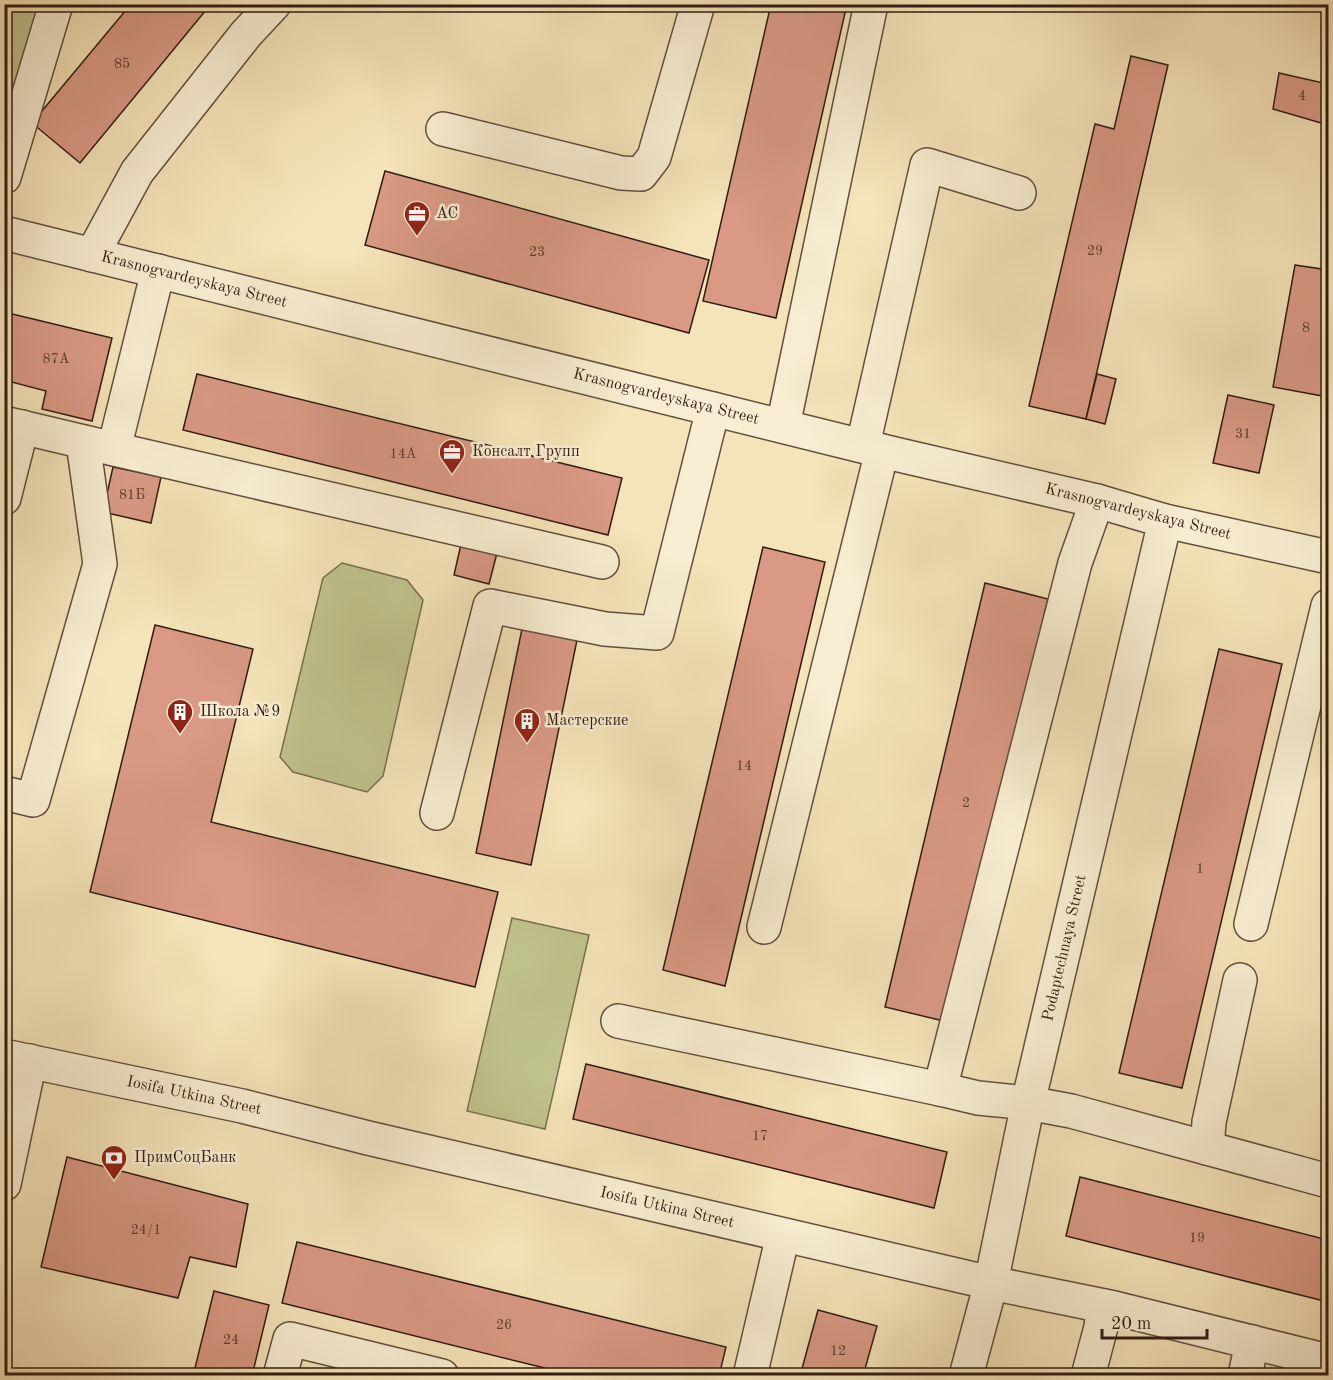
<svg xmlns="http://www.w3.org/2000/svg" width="1333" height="1380" viewBox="0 0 1333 1380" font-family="'Old Standard TT',serif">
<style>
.green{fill:#c0c38c;stroke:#78704f;stroke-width:1.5}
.building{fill:#d99984;stroke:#311d12;stroke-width:1.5}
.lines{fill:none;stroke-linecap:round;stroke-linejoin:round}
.minor-casing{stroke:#624f3c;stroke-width:36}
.minor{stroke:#f8edd2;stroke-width:33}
.labels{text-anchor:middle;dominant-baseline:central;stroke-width:5;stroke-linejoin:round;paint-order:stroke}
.number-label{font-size:14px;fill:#5b3c2e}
.poi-label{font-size:16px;fill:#311d12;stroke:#f8edd2;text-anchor:start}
.street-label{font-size:16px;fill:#311d12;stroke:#f8edd2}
</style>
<rect width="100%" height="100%" fill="#f5e4b9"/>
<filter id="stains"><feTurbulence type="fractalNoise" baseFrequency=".00333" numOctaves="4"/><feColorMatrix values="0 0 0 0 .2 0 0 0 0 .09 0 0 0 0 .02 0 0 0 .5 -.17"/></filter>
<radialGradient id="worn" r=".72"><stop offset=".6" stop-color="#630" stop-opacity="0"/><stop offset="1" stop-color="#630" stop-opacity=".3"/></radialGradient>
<!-- green -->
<g class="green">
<polygon points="5,5 42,5 5,137"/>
<polygon points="342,563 407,580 423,600 383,776 367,792 293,772 280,757 323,578"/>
<polygon points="512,918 589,935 545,1129 467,1111"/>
</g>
<!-- building -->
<g class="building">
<polygon points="131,4 211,4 80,163 32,123"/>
<polygon points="771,4 847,4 776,318 703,301"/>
<polygon points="1131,56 1168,65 1086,419 1029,406 1095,124 1114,129"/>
<polygon points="1279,73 1328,84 1328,125 1273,109"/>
<polygon points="385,171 709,260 689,333 365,245"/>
<polygon points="1295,265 1328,270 1328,397 1273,387"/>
<polygon points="4,312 112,338 92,421 42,409 46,391 4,380"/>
<polygon points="197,374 622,478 608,535 183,430"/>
<polygon points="1097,374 1116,379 1105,424 1086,419"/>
<polygon points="1228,395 1274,405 1259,473 1213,463"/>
<polygon points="113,467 161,477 151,523 103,512"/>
<polygon points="462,540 498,549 489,584 454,575"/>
<polygon points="763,547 825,562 725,986 663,970"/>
<polygon points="985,583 1048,599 948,1022 885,1007"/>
<polygon points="523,624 578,635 531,865 476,853"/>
<polygon points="155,625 253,649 211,822 498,892 475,987 90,892"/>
<polygon points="1219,649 1282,664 1182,1088 1119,1073"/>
<polygon points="586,1064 947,1152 934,1208 573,1119"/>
<polygon points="67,1157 248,1204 236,1267 190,1257 178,1298 41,1267"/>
<polygon points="1080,1177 1328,1240 1328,1302 1066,1236"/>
<polygon points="297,1242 726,1347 719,1376 577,1376 282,1303"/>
<polygon points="214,1291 269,1305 252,1376 193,1376"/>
<polygon points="818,1310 877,1326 863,1376 800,1376"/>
</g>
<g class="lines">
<!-- minor casing -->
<g class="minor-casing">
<g id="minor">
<polyline points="443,129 621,173 641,174 654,157 698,4"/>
<polyline points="4,177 56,4"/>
<polyline points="4,233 882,451 1097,501 1165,521 1328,557"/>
<polyline points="92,255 137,172 246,34 274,4"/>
<polyline points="4,423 114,449 158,271"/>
<polyline points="783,426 871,4"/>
<polyline points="863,445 927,165 1019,193"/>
<polyline points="114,449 602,562"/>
<polyline points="4,498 22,427"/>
<polyline points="4,793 33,800 100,564 83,442"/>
<polyline points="437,813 490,606 605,629 657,633 713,409"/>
<polyline points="1251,924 1328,606"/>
<polyline points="764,927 882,451"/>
<polyline points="618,1021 940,1089 978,1098 1028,1103 1071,1111 1328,1181"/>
<polyline points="4,1056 242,1106 368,1138 991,1283 1114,1308 1328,1361"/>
<polyline points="940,1089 1075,563 1097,501"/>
<polyline points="1207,1148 1209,1122 1240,980"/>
<polyline points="4,1184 30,1061"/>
<polyline points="280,1376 290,1339 442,1376"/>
<polyline points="750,1376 783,1235"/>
<polyline points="966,1376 991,1283 1028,1103 1165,521"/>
<polyline points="1088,1376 1101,1327 1103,1306"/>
<polyline points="1245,1376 1252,1342"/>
</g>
</g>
<!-- minor -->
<use href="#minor" class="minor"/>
</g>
<!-- icons -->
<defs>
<g id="office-pin" transform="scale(1.35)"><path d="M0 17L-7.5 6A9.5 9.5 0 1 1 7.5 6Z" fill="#8f2418" stroke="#f8edd2"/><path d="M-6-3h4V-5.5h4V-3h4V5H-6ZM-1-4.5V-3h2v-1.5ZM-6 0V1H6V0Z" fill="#fff"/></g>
<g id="building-pin" transform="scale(1.35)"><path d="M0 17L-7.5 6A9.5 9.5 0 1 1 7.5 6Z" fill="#8f2418" stroke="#f8edd2"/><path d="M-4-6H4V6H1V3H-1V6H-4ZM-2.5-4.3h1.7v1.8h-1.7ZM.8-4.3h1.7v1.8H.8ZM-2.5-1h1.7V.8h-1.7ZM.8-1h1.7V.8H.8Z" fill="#fff"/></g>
<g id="bank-pin" transform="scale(1.35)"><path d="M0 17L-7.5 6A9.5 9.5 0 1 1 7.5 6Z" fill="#8f2418" stroke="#f8edd2"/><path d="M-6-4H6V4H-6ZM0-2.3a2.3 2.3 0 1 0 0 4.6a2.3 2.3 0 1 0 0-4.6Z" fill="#fff"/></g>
</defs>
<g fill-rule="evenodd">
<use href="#office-pin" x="417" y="214"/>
<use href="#office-pin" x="452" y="452"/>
<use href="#building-pin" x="180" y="712"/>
<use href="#building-pin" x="527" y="721"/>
<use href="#bank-pin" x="114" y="1158"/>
</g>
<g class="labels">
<!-- number labels -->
<g class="number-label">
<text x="122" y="64">85</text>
<text x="1302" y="96">4</text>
<text x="1095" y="251">29</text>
<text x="537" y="252">23</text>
<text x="1306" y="328">8</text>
<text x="56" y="359">87А</text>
<text x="1243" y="434">31</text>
<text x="403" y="454">14А</text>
<text x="132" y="495">81Б</text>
<text x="744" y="766">14</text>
<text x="966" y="803">2</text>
<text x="1200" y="869">1</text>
<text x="760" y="1136">17</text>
<text x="146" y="1230">24/1</text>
<text x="1197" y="1238">19</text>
<text x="504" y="1325">26</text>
<text x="231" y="1340">24</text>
<text x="838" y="1351">12</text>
</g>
<!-- poi labels -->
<g class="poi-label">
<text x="436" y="214">АС</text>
<text x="472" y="452">Консалт Групп</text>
<text x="200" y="712">Школа №9</text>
<text x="546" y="721">Мастерские</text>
<text x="134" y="1158">ПримСоцБанк</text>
</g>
<!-- street labels -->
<g class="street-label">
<text transform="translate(194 280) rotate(14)">Krasnogvardeyskaya Street</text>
<text transform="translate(666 397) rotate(14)">Krasnogvardeyskaya Street</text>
<text transform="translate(1138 512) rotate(14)">Krasnogvardeyskaya Street</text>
<text transform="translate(1065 948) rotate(-77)">Podaptechnaya Street</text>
<text transform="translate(194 1096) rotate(12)">Iosifa Utkina Street</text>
<text transform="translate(667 1208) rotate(13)">Iosifa Utkina Street</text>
</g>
</g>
<!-- margin -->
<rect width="1333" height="1380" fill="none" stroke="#f5e4b9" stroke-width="24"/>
<rect x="6" y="6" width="1321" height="1368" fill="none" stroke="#311d12" stroke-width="3"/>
<rect x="12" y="12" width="1309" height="1356" fill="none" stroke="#311d12" stroke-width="1.5"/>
<!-- scale -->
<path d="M1102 1329v9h105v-9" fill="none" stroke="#311d12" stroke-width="3"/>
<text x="1111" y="1329" font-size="18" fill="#311d12" stroke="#f8edd2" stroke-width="4.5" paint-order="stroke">20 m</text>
<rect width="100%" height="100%" filter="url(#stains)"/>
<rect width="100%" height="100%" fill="url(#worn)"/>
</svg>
